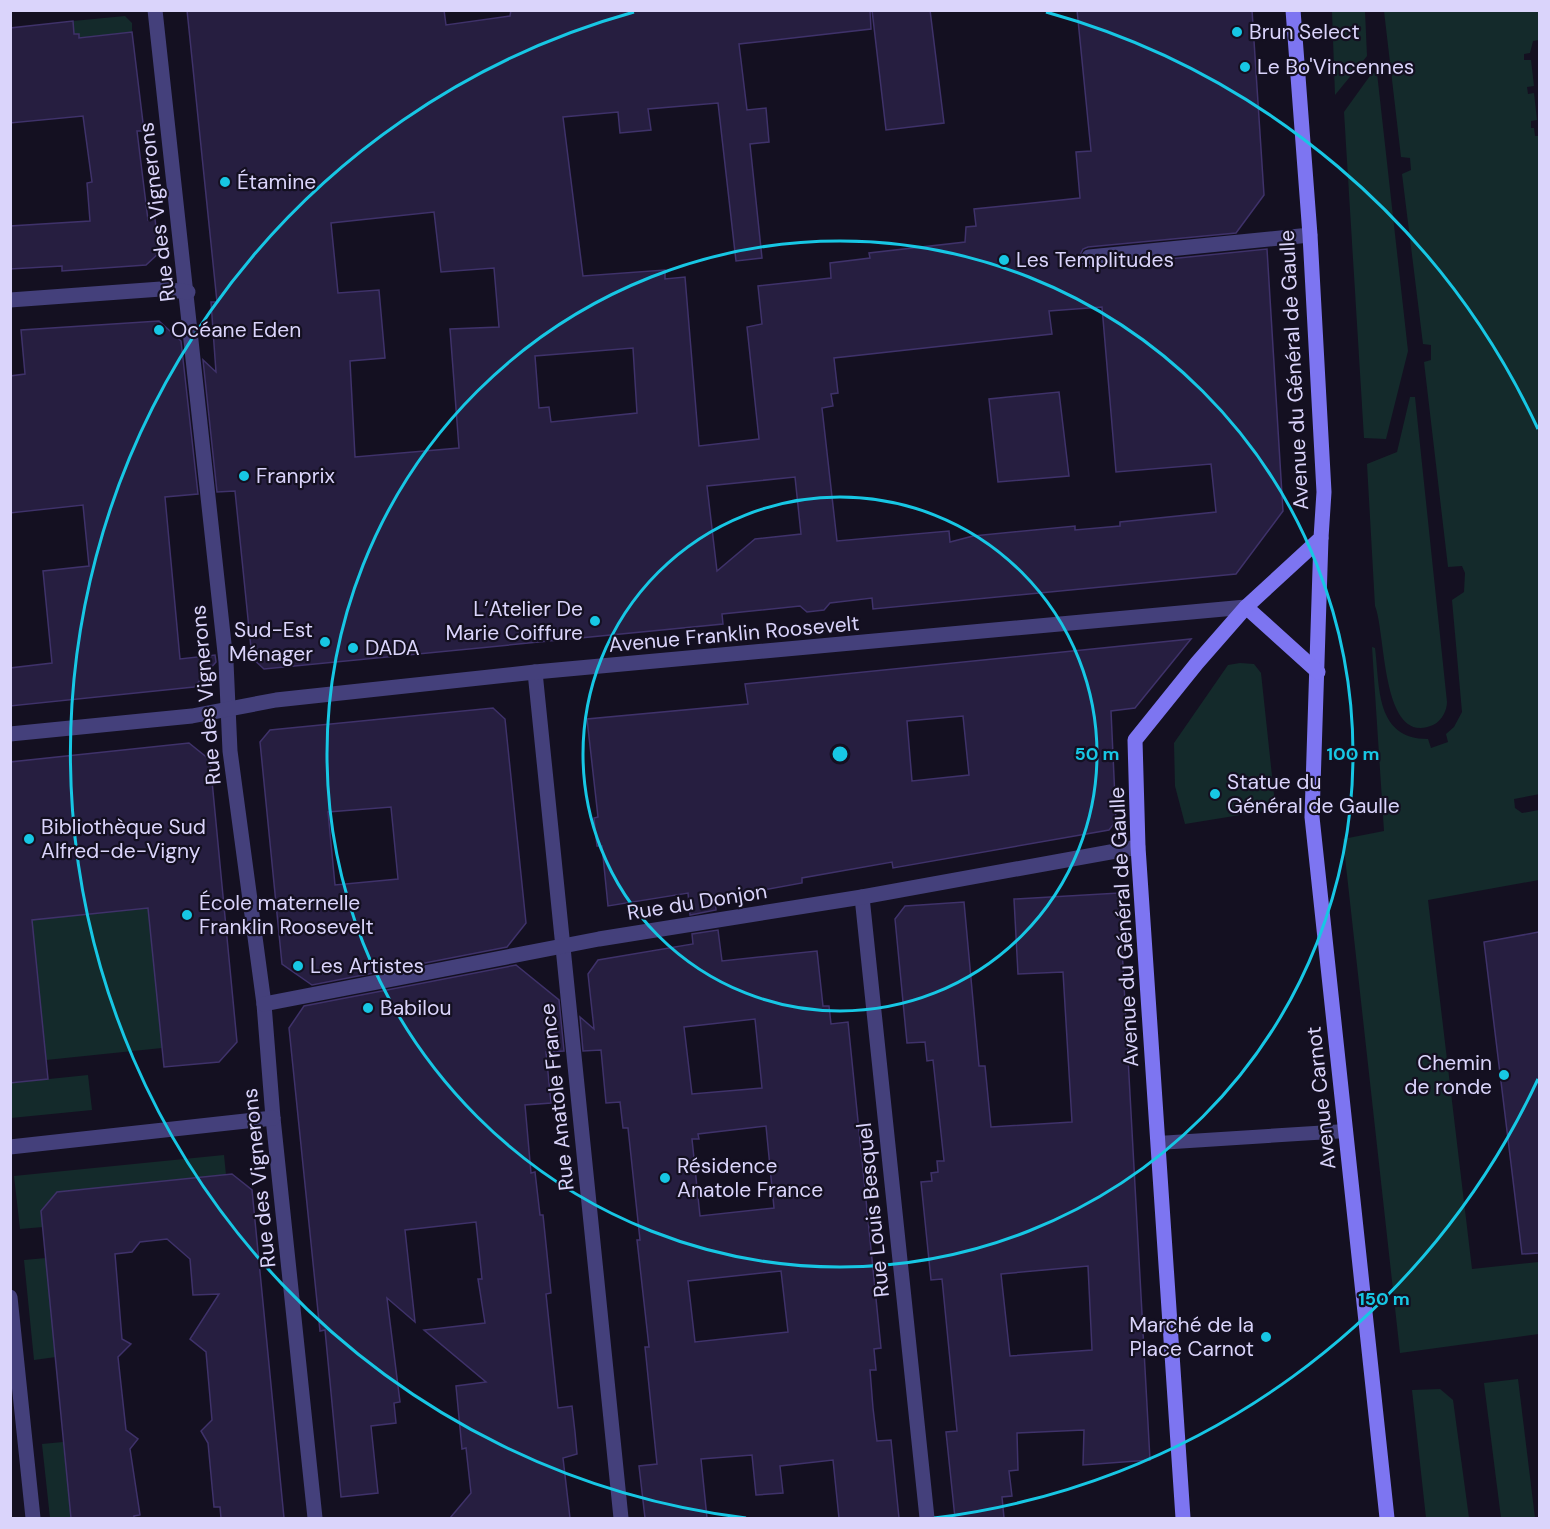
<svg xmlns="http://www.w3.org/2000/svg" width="1550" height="1529" viewBox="0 0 1550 1529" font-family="'DM Sans',sans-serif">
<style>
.green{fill:#142a2b}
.building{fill:#261e40;stroke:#3f326a;stroke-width:1.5;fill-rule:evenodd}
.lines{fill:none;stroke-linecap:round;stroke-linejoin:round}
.lane{stroke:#44407b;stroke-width:14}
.street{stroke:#44407b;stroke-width:15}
.secondary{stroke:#7d75f1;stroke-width:15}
.ring{fill:none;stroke:#17c7e4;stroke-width:3}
.poi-dot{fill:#17c7e4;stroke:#141021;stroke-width:2}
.labels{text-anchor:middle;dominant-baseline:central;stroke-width:4.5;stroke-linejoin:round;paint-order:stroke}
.poi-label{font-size:21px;fill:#dad4fb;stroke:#141021;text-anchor:start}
.street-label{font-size:21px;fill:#dad4fb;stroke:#141021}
.centre{fill:#17c7e4;stroke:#141021;stroke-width:3}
.ring-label{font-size:18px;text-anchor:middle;font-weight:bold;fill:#17c7e4;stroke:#141021;stroke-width:4.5;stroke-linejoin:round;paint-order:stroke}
</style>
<rect width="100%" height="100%" fill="#141021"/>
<!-- green -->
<g class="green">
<polygon points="1332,11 1365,11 1367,56 1335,95"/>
<path d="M1384,11H1540L1539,40L1533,41L1530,53L1524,54V60H1531L1534,86L1527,87L1528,94L1534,93L1537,120L1531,121V128H1534L1535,136H1540V794L1514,799L1515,808L1522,813L1539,810V880L1428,900L1472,1269L1539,1262V1334L1400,1353L1343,839L1384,831L1372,647L1375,648C1380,687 1375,739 1428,739L1431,748L1448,742L1446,734L1454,727L1462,712L1452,600L1464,592L1465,573L1462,566L1448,567L1424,362L1431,360V345L1423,344L1402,174L1411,170L1410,158L1401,157Z"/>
<polygon points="125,16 132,23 132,32 79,38 78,34 74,34 73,21"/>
<polygon points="1372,73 1377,73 1408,351 1386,439 1364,438 1344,112"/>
<path d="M1410,397H1415L1447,702C1447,710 1442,721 1433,725C1381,748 1386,632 1375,606L1367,464L1397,452Z"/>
<polygon points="1240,663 1254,664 1261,673 1275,804 1271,810 1185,824 1175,786 1174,743 1228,665"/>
<polygon points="148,908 162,1048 46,1060 32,920"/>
<polygon points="88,1075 92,1110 11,1118 10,1083"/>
<polygon points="224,1155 226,1175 57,1192 41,1211 43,1227 20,1229 14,1176"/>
<polygon points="46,1258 56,1357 34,1360 24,1260"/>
<polygon points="1518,1379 1535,1518 1501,1518 1484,1383"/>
<polygon points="1440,1389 1453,1400 1469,1518 1426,1518 1412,1390"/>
<polygon points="63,1442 71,1518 50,1518 42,1444"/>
</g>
<!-- building -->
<g class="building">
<path d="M187,10H444L446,25L510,16L511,10H870L871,29L739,44L747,110L766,108L769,142L750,144L762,258L736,261L718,103L648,109L651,130L620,133L618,112L563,117L583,276L665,270V279L685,277L699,446L759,439L747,327L762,324L758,286L831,278L830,263L870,258L869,253L965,242L966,227L976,226L974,209L1080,198L1076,152L1091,151L1077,10H1252L1264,195L1236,233L1088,247L1083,249L1079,257L1081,263L1090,267L1267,249L1283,511L1236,574L873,609L872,598L830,603L824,610L807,612L800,606L722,614L723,624L264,669L252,658L235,491L217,492L203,360L216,372L211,302H217ZM434,212L441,272L494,268L499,327L450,329L459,448L355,457L350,361L385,358L379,290L338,293L331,223ZM1102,307L1116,472L1211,464L1216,512L1120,522V526L1075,530V526L973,536L950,542L949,531L837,541L822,408L833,406L831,394L838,393L834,358L1052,334L1049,311ZM633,348L637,413L551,422L549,407L539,408L535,356ZM795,477L801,534L755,539L717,571L707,486Z"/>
<polygon points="872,10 930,10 944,123 886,130"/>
<polygon points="73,21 74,34 79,34 79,38 132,32 144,131 137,131 148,220 155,219 159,253 146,265 62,271 62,266 10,269 10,226 90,221 87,183 92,182 83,116 10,123 10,28"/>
<polygon points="159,321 181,341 198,494 165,497 180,659 215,655 216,662 194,687 10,706 10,668 52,663 43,571 89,566 83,505 10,513 10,376 25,374 21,330"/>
<polygon points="1059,392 1069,476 998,482 989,399"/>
<path d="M1191,639L1135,708L1111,711L1116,821L1109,830L893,868L892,862L802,878V883L715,899L716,910L690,915L688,893L608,906L602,846H597L594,818L598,817L587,719L748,704L745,684ZM963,716L969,775L912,781L907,721Z"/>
<path d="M493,708L505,719L526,923L507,947L312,985L282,964L260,742L270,730ZM391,807L398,879L335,885L328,812Z"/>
<polygon points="189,743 210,760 237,1042 219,1062 164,1067 148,908 32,920 48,1079 10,1083 10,762"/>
<path d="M1119,893L1150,1460L1083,1465L1084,1430L1017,1433L1018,1470L1009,1471L1012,1496L1002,1497L1004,1518H955L946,1432L957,1431L942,1279L931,1280L921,1182L932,1181L931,1173L938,1172L937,1161H944L933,1060L927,1061L925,1042L907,1043L895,919L905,906L964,902L979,1066H985L991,1127L1072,1122L1063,972L1018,974L1014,899ZM1088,1266L1092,1350L1010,1356L1001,1274Z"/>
<path d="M718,930L722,961L817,951L823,1006H829L831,1024L848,1022L881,1348L874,1349L876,1370H870L873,1408L877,1441L891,1440L899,1518H839L833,1460L780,1466L783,1493L756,1495L752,1455L701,1459L707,1518H645L639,1466L657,1464L645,1347H649L637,1240H640L628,1128H623L620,1102L606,1103L601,1050L583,1051L580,1017L594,1029L588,974L598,960L693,944L692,934ZM755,1019L762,1088L692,1094L684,1027ZM766,1126L774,1208L700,1216L692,1139H699L698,1134ZM781,1271L788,1332L695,1342L688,1281Z"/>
<polygon points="1539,932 1539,1253 1522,1254 1484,942"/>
<polygon points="516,965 559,1000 564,1051 546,1052 551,1103 525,1105 531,1173 535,1172 540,1215 543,1215 551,1293 546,1294 558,1408 572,1406 575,1432 577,1454 563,1458 570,1518 450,1518 471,1493 466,1448 462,1449 456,1386 486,1382 424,1330 485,1323 478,1279 482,1279 476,1222 405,1230 415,1322 387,1298 400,1402 394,1403 396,1423 371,1426 378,1493 341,1497 325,1330 320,1331 289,1028 304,1006"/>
<polygon points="232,1174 252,1190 284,1518 221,1518 220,1507 214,1507 208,1443 201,1431 212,1420 206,1352 190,1339 219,1294 193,1295 190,1259 167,1239 140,1242 132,1252 115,1254 122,1339 131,1344 118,1357 126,1430 138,1439 130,1449 140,1515 134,1516 134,1518 71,1518 41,1211 57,1192"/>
</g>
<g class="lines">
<!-- lane -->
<polyline class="lane" points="1158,1143 1346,1131"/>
<!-- street -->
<g class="street">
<polyline points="155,10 226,662 230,751 264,1004 273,1118 315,1518"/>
<polyline points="1089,257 1310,235"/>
<polyline points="10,300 161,289 188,292"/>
<polyline points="535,672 621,1518"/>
<polyline points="10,734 192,716 276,700 535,672 1246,607"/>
<polyline points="862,897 927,1518"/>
<polyline points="264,1004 599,939 862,897 1138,847"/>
<polyline points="10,1147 273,1118"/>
<polyline points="10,1297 33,1518"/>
</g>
<!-- secondary -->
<g class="secondary">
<polyline points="1321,538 1312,817 1387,1518"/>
<polyline points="1246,607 1318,672"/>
<polyline points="1183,1518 1138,847 1135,740 1197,663 1246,607 1321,538 1324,492 1310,235 1293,10"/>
</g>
</g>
<!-- distance rings -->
<g class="ring">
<circle cx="840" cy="754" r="257"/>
<circle cx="840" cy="754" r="513"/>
<path d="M1538 1079A770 770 0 0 1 934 1518M746 1518A770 770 0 0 1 634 12M1046 12A770 770 0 0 1 1538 429"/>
</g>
<!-- markers -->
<g class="poi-dot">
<circle cx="1237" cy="32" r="6"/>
<circle cx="1245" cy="67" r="6"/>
<circle cx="225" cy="182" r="6"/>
<circle cx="1004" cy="260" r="6"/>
<circle cx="159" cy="330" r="6"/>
<circle cx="244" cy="476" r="6"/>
<circle cx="595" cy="621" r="6"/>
<circle cx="325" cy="642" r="6"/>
<circle cx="353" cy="648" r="6"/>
<circle cx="1215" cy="794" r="6"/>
<circle cx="29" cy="839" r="6"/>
<circle cx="187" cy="915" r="6"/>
<circle cx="298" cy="966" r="6"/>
<circle cx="368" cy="1008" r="6"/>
<circle cx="1504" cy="1075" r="6"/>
<circle cx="665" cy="1178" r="6"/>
<circle cx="1266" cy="1337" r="6"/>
</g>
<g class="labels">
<!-- poi labels -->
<g class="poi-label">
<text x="1249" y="32">Brun Select</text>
<text x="1257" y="67">Le Bo'Vincennes</text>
<text x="237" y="182">Étamine</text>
<text x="1016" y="260">Les Templitudes</text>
<text x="171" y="330">Océane Eden</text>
<text x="256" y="476">Franprix</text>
<text x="583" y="609" text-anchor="end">L’Atelier De<tspan x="583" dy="24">Marie Coiffure</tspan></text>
<text x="313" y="630" text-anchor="end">Sud-Est<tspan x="313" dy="24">Ménager</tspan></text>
<text x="365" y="648">DADA</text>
<text x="1227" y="782">Statue du<tspan x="1227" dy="24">Général de Gaulle</tspan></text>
<text x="41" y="827">Bibliothèque Sud<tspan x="41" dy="24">Alfred-de-Vigny</tspan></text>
<text x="199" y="903">École maternelle<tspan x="199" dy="24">Franklin Roosevelt</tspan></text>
<text x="310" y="966">Les Artistes</text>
<text x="380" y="1008">Babilou</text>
<text x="1492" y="1063" text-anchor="end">Chemin<tspan x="1492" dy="24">de ronde</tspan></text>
<text x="677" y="1166">Résidence<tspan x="677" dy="24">Anatole France</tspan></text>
<text x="1254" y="1325" text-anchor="end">Marché de la<tspan x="1254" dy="24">Place Carnot</tspan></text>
</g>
<!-- street labels -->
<g class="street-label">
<text transform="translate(157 212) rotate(-97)">Rue des Vignerons</text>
<text transform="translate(1294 370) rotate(-93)">Avenue du Général de Gaulle</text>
<text transform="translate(734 634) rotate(-5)">Avenue Franklin Roosevelt</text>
<text transform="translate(206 695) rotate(-95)">Rue des Vignerons</text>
<text transform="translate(697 902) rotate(-9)">Rue du Donjon</text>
<text transform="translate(1124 927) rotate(-93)">Avenue du Général de Gaulle</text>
<text transform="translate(557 1097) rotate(-96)">Rue Anatole France</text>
<text transform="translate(1321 1098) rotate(-96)">Avenue Carnot</text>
<text transform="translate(259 1178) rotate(-96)">Rue des Vignerons</text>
<text transform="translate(873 1210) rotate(-96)">Rue Louis Besquel</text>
</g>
</g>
<circle cx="840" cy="754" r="9" class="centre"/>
<g class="ring-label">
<text x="1097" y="760">50 m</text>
<text x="1353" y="760">100 m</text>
<text x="1384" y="1305">150 m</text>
</g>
<!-- border -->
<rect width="1550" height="1529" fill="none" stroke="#dad4fb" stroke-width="24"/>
</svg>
